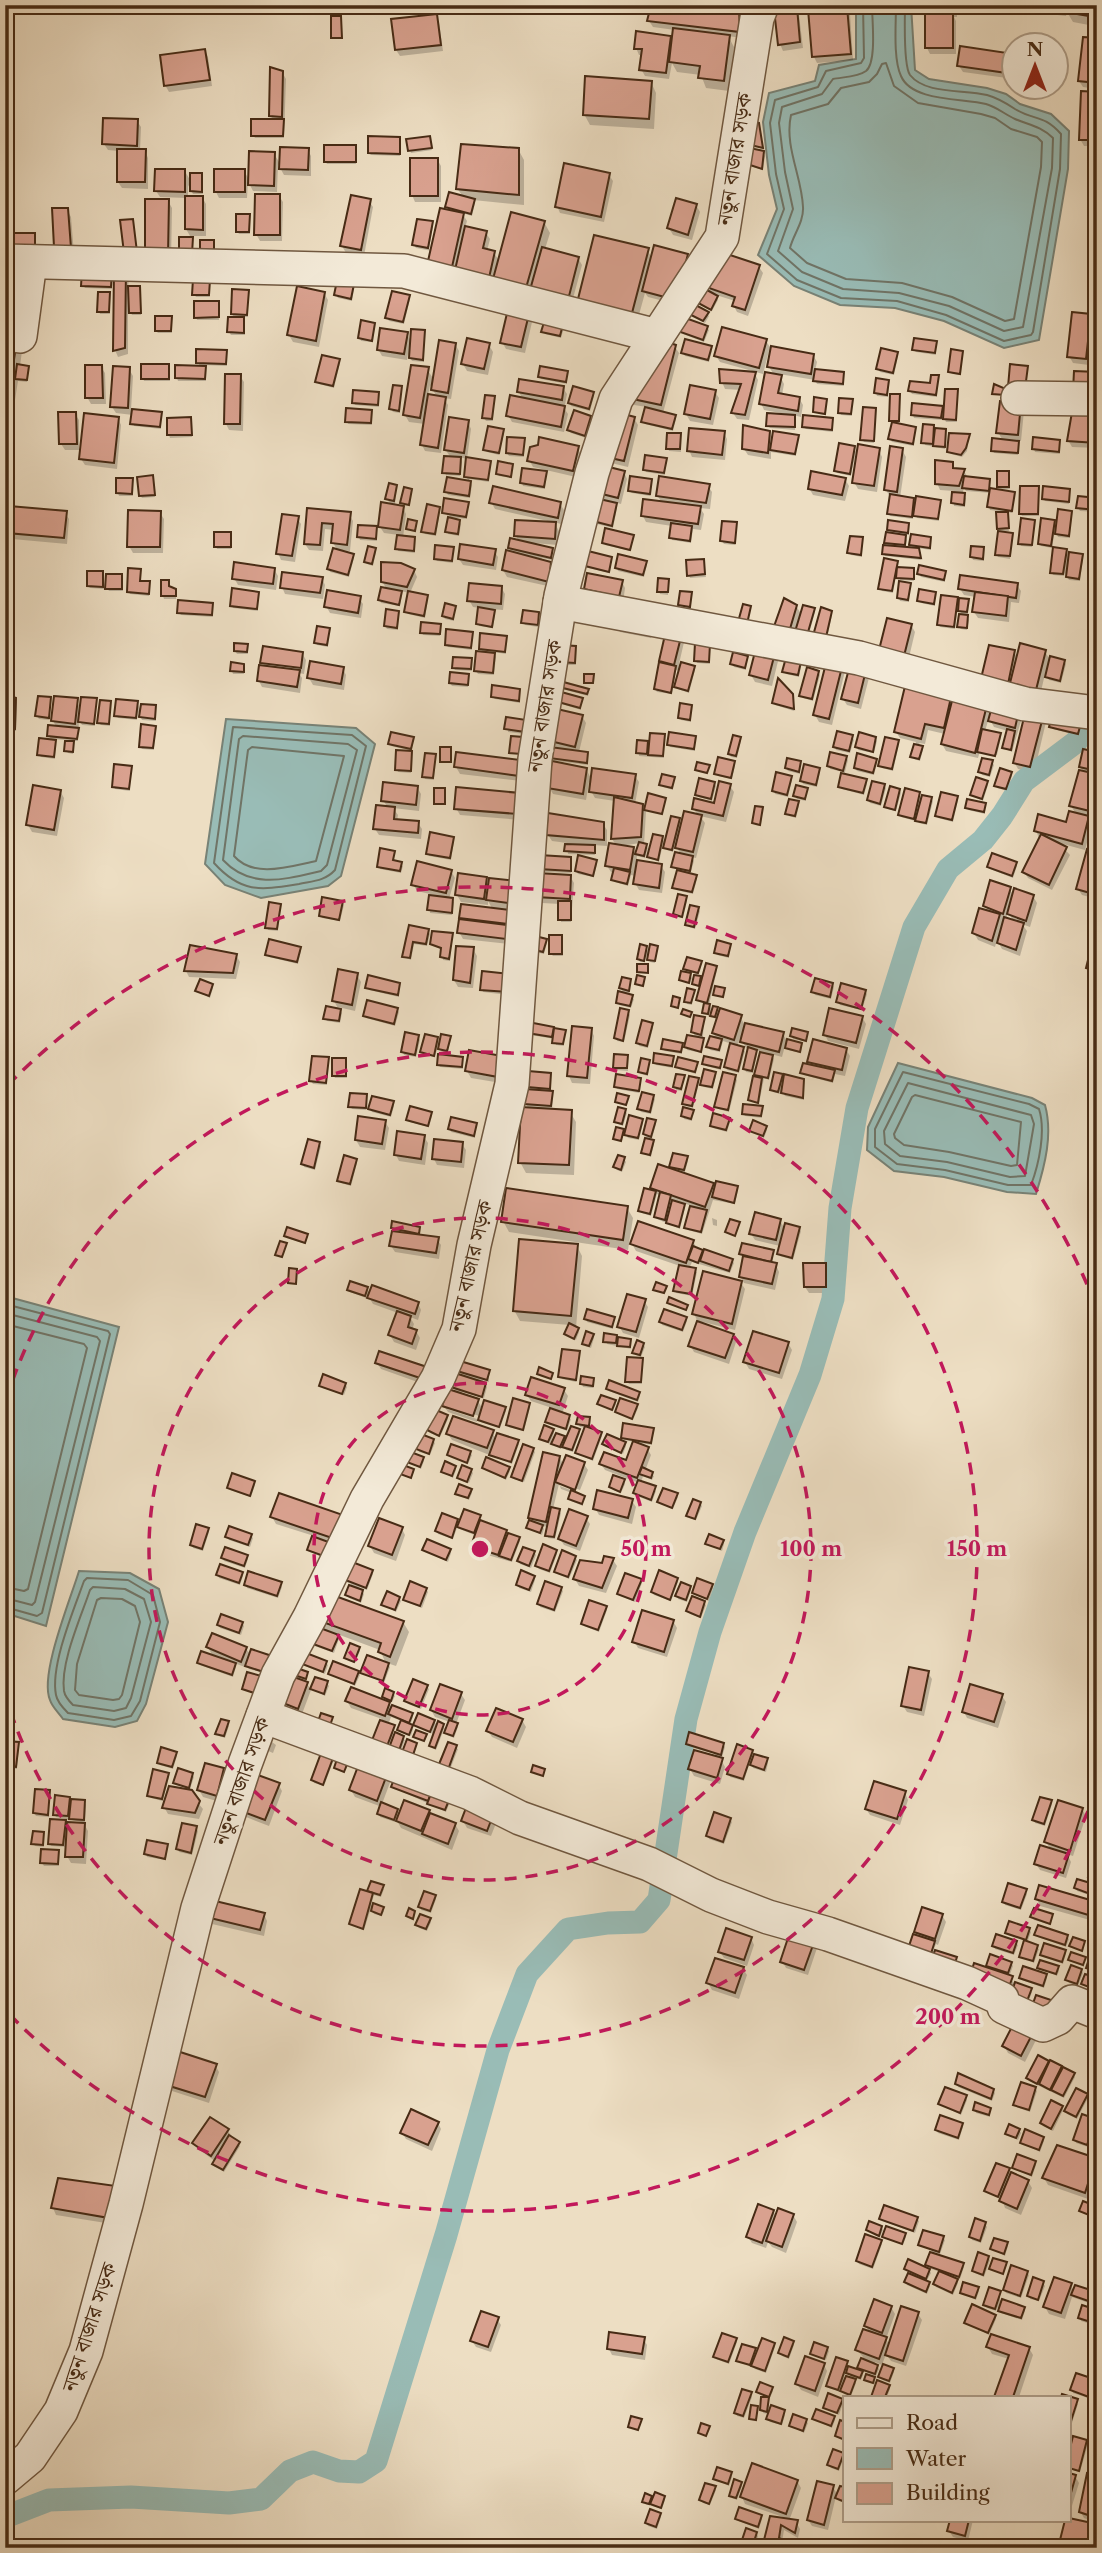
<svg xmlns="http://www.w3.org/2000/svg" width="1102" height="2553" viewBox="0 0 1102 2553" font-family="'Libre Caslon Text','Noto Serif Bengali',serif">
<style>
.water{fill:#99bcb6;stroke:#788276;stroke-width:2}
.shadow{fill:#0003;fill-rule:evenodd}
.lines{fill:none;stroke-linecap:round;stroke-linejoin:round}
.shore{stroke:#707466;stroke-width:2}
.canal{stroke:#99bcb6;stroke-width:23}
.building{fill:#d9a18f;stroke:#472b15;stroke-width:2}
.minor-casing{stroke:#705840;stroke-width:36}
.minor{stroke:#f3ead8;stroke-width:33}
.ring{fill:none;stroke:#c2185b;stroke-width:3.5;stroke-dasharray:12 9}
.labels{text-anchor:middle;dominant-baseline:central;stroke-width:7;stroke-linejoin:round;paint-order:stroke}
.street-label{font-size:21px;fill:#472b15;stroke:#f3ead8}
.centre{fill:#c2185b;stroke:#f3ead8;stroke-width:3.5}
.ring-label{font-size:21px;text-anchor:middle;font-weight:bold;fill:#c2185b;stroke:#f3ead8;stroke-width:7;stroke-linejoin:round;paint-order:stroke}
</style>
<rect width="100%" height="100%" fill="#eddec3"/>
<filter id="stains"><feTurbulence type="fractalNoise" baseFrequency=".00286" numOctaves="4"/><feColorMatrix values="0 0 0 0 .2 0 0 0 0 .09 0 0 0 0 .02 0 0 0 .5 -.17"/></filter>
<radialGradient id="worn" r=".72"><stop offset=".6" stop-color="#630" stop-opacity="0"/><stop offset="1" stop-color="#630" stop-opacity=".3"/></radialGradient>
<!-- water -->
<g class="water">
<polygon points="856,5 911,5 915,70 929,79 987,88 1006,94 1020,104 1051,114 1069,131 1068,169 1039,340 1004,348 944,321 895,308 840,305 794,286 758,255 777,209 769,175 763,122 769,93 815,81 819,65 856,59"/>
<polygon points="226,719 356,728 375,744 341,876 328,886 261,898 225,885 205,864"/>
<path d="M898,1063L1032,1098L1045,1105C1053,1134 1045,1165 1036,1194L1007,1192L944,1177L894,1171L867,1150L868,1127Z"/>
<polygon points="5,1296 119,1327 46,1626 5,1613"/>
<path d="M79,1571L130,1573L159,1589L168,1622L146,1704L137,1721L115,1727L63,1719C59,1713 52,1707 50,1700C39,1675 71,1598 79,1571Z"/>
</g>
<!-- shadow -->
<g class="shadow">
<polygon points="625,5 648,5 648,9 626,7"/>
<polygon points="653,5 742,5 741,12 738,11 741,17 742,38 728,36 734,47 729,91 706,88 701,75 677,72 672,63 669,79 645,76 641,69 643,55 639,55 636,48 670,37 673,43 675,30 653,27 649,21"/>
<polygon points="928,5 957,5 957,17 954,17 956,21 956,54 930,54 927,48 930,14"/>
<polygon points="1028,5 1097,5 1097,16 1094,26 1073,22 1067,12 1066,16 1032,12"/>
<polygon points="846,8 850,14 853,60 817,63 814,57"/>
<polygon points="796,9 799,15 803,48 783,51 780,44"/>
<polygon points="436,16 439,22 443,51 400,56 396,50 393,21"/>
<polygon points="1097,40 1097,89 1083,87 1079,81"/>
<polygon points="961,48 1014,55 1014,79 963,72 959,66"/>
<polygon points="205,51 208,57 212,86 169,92 165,85"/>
<polygon points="282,72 286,79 284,138 255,138 253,135 273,121 271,116"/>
<polygon points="651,82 656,93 654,129 590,125 584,114"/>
<polygon points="1097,94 1097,146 1084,146 1080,139"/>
<polygon points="137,121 141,127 140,151 145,151 148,158 148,189 122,188 118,182 119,151 108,150 104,144"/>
<polygon points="399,138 400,156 371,155 369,153"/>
<polygon points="430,140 432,150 411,153 410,150"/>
<polygon points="355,147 356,164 327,164 325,161"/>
<polygon points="518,149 524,160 524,205 473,200 475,203 472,216 462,213 467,221 465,228 486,233 490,239 487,251 494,253 500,262 544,222 550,233 545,249 578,258 582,265 571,306 455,273 432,251 416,248 414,245 431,223 433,226 429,249 432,250 450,212 447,207 463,197 457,188"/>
<polygon points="308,150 311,156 311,176 284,175 278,164 277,192 253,191 248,181 247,198 219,198 216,192 244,171 250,181 274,154 281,165"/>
<polygon points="762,151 765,156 763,170 744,164"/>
<polygon points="437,159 441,166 441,202 415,202 412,195"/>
<polygon points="184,170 192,183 201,174 203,177 203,194 193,194 188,185 188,197 202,197 206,204 206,236 190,236 186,229 187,198 160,197 156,191"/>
<polygon points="609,175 613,181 604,222 560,213 557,206"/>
<polygon points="279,196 283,202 282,241 260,241 256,234"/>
<polygon points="168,201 172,208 171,262 150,262"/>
<polygon points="369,201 373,207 364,256 346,253 342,246"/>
<polygon points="696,205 700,212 692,240 673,235 669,228"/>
<polygon points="67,210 71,217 74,254 60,253"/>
<polygon points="249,216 250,234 239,234 237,231"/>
<polygon points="8,227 11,235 34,235 36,254 5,257"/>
<polygon points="647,250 652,258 687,256 691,262 679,305 648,297 645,293 637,322 585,309"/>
<polygon points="759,267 763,273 748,316 737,312 734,306 735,301 716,295 718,300 712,311 693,301 712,294 708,287"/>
<polygon points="115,270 129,277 128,288 140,290 141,315 132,315 128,308 128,354 118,357 115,350"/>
<polygon points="112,277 112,289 85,288 83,285"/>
<polygon points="208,281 210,297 196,297 194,294"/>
<polygon points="355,283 352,301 338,298 336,295"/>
<polygon points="248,292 248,317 242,317 245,322 245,335 231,335 229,332 235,319 232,314"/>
<polygon points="324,293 328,300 319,347 293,342 289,335"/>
<polygon points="109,294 110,314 100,314 99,311"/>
<polygon points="409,297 410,299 404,324 389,321 387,318"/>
<polygon points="218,303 219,320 197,320 196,317"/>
<polygon points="687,313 707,314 709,316 705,323"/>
<polygon points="1090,315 1093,322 1089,365 1073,363 1069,356"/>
<polygon points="528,316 532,322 525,353 506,349 502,342"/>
<polygon points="171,318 172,333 158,333 156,331"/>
<polygon points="374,324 373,342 361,341 360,338"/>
<polygon points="564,328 561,338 545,334 543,331"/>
<polygon points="707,328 709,330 704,342 675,331"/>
<polygon points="424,332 424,362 412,361 408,354 407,360 382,356 378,349 407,334 412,343"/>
<polygon points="5,340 22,351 20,366 28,367 29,370 27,382 18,381 9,438 5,437"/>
<polygon points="766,341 770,347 763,374 720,362 716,356"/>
<polygon points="936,343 936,355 916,352 914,350"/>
<path d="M455,344L459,351L451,399L444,398L448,405L441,453L425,451L422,445L425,424L409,422L405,415L427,369L434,380ZM430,385L437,397L428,396Z"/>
<polygon points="489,345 493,352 488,375 467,371 463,364"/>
<polygon points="675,347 679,353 663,413 675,416 676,419 673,431 645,424 643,421 647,407 634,405 630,398"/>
<polygon points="710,348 712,351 709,362 685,356 683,353"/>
<polygon points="226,352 227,366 203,365 206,370 206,381 178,381 177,378 200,367 198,362"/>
<polygon points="962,352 961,375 952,374 950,371"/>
<polygon points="897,353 898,356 894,375 880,372 878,369"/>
<polygon points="813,355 817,362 815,371 843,374 844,386 817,384 815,380 779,374 784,384 782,395 799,398 803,405 801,417 793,415 796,419 795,430 770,428 768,426 786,414 764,410 761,403 775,376 769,367"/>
<polygon points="339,360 340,363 334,388 319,384 317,382"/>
<polygon points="168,366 170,381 144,381 143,378"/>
<polygon points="101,367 105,373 106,404 91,404 87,397"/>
<polygon points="129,369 133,376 131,410 161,414 161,429 134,426 133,415 116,413 112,407"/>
<polygon points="567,373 567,384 541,379 540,377"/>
<polygon points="755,374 758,380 749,420 737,419 733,413 741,390 725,389 722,382"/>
<polygon points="240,376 244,382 243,431 229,430 226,424"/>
<polygon points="938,377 937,397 912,394 910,391 931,385"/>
<polygon points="888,381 888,397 877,396 876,393"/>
<polygon points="401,388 400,413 393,412 391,409"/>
<polygon points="563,388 567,394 565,405 562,405 568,414 564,432 512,422 508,415 523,400 519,392"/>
<polygon points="957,391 957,422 946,422 943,415 942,420 914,418 913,415 942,407 945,413"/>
<polygon points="715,392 719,398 713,425 690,421 686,414"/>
<polygon points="593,393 594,396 590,411 571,406 570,403"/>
<polygon points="378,394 379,407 355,405 354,403"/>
<polygon points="899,396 899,425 915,428 914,446 892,442 890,439 893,424 891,420"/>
<polygon points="494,398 493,421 486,421 484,418"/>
<polygon points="851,401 852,416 841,415 840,412"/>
<polygon points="875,410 874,443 864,442 862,439"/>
<polygon points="1024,411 1021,441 1017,440 1019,445 1018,455 994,453 993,450 1003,441 998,432"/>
<polygon points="371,412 372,425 348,424 347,421"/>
<polygon points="75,414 79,420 79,450 65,450 61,444"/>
<polygon points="1097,414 1097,448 1072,447 1068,440"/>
<polygon points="816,415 832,419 833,432 806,429 804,427 818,418"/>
<polygon points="590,417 591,420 586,438 571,433 569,430"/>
<polygon points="118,418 121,425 117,469 85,465 81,459"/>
<polygon points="634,418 638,425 628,467 611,463"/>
<polygon points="190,419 192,437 170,438 169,435"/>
<polygon points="468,422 471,429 467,459 459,457 462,462 460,476 446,475 444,472 451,458 445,449"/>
<polygon points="924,427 945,430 945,449 925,445"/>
<polygon points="502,430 504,433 499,455 487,452 485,449"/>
<polygon points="769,432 773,440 797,437 796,456 771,452 771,459 748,455 744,449"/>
<polygon points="724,433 727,439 725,460 692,457 689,450"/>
<polygon points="680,435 681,452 669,451 668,448"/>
<polygon points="969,436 967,451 962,457 951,454 949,452"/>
<polygon points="524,440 524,457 509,456 507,453"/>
<polygon points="1059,442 1060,454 1035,452 1034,449"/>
<polygon points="577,448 581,454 576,477 533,467 529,460"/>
<polygon points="854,448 856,452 851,476 837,473 836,471"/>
<polygon points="879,450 882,457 877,492 858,489 854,482"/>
<polygon points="902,450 906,457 900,498 913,499 917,505 940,502 939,521 917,518 914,512 913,519 890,516 889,513 890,497 886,490"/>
<polygon points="666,459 665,475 646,472 645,470"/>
<polygon points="490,462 489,482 469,479 472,485 470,498 448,495 446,492 469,482 466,476"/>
<polygon points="952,464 955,470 964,471 968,478 989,480 990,490 1014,493 1012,513 1006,512 1009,531 1001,532 998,528 998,511 990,510 989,507 991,493 966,491 964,488 962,495 966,498 965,507 954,506 954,491 940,490 937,483"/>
<polygon points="512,466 511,478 499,476 497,473"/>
<polygon points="624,472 627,479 621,504 614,502 617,508 613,528 593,523 606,503 600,493"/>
<polygon points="1008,472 1010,489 1000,490 999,487"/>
<polygon points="546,473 545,489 523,486 522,483"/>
<polygon points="152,477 155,497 142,498 140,495"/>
<polygon points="845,479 849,486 845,501 813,495 809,488"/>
<polygon points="132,480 133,496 119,496 118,493"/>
<polygon points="651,481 650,496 632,493 630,491"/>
<polygon points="396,486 395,506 403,507 406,514 403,538 414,539 415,553 398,551 399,535 384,533 380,527 391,505 387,499"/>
<polygon points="708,486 712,492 710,509 700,508 704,514 701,530 693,529 691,543 672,540 672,526 646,522 643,516 662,503 657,495"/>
<polygon points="1038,488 1039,516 1022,516 1020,513"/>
<polygon points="1068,491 1069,504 1045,501 1044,499"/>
<polygon points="1097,500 1097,512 1080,511 1078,508"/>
<polygon points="491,502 560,504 564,510 561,524 554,522 559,531 558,545 533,543 533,545 552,549 553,552 552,560 542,558 541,561 550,563 554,570 552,587 507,577 503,570 512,553 509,548 519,542 516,536 552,524 552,522 495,509"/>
<polygon points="468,503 467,519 457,518 461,524 459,536 448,534 450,516 443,513"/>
<polygon points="438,508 440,511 436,536 425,534 423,531"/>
<polygon points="309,510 349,514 353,521 350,551 338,550 354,558 349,577 330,572 329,569 338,551 333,543 334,530 325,529 323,551 309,550 305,544"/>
<polygon points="1071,512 1070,538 1058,537 1055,530 1052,548 1041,546 1040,544 1054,522 1058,529"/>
<polygon points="65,513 69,519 67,544 12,539 8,533"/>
<polygon points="160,513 164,519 163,553 133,553 129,546"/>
<polygon points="297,518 301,524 295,562 281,560 278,553"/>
<polygon points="1034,521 1032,547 1021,546 1020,543"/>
<polygon points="736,524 735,545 724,544 722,541"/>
<polygon points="908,525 909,535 904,535 907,540 905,549 914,550 911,544 930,539 931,550 917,548 921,560 885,556 884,554 889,547 886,542 892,535 889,530"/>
<polygon points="376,527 377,541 360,540 359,537"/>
<polygon points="230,534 231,549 217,549 216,546"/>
<polygon points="1012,534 1010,559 998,557 996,554"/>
<polygon points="633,536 631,551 605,545 604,542"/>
<polygon points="862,539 862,557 851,555 849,552"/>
<polygon points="453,549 453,563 437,561 435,558"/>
<polygon points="983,549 984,561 973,560 972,557"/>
<polygon points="374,550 376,552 373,566 367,564 365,562"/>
<polygon points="1066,550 1070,558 1082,555 1083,558 1080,581 1069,580 1065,573 1064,576 1053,575 1052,572"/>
<polygon points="494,551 498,557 496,570 463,565 459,559"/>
<polygon points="586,552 611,559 610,573 584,567"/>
<polygon points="703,561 706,577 690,578 689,575"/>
<polygon points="646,562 647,565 644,577 618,571 617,568"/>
<polygon points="897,562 898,569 913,570 914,581 900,580 896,575 893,593 882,591 880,588"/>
<polygon points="274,569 278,576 276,590 238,585 234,578"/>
<polygon points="414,570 417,577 410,593 427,597 428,599 425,618 408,614 406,612 410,593 400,591 402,595 400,606 381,603 380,600 387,590 382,581"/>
<polygon points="140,571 141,582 149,583 150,585 149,596 130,594 129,592"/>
<polygon points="944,572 945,582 921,577 919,574"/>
<polygon points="102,573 104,589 90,588 88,586"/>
<polygon points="121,576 123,591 109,591 105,585"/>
<polygon points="322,578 325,585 323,599 285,594 282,587"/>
<polygon points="668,581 668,595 660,594 659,591"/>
<polygon points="168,582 170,588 176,593 176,599 164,599 163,596"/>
<polygon points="622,582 625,588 623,603 589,596 585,589"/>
<polygon points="910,585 909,602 900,601 899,598"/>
<polygon points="1017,585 1021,591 1019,603 1011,602 1009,622 978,618 974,612 976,597 964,595 960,589"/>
<polygon points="501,587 505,594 503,610 492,609 495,614 493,628 479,626 480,608 473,607 469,600"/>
<polygon points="258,594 258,611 233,608 232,605"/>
<polygon points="691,594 691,609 681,607 680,605"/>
<polygon points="935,594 935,606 921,603 919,601"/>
<polygon points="359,598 363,604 361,618 330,613 326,606"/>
<polygon points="957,598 960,604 968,601 969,603 968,614 965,614 969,620 967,630 961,629 959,627 963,617 958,607 955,629 940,627 939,624"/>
<polygon points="785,600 796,606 802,615 814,609 815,612 807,641 790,644"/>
<polygon points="212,605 213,617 181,615 179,612"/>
<polygon points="455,608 454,621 445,619 443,616"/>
<polygon points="398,613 398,630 387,629 385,626"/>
<polygon points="831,613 832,615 825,648 814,645"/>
<polygon points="538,614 538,627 525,625 523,622"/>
<polygon points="440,625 440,636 423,635 422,632"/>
<polygon points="911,625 915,632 906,670 882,664"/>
<polygon points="654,626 651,638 620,632 619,629"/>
<polygon points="669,628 685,638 679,664 694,667 695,670 689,693 678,689 676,686 680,671 676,670 672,694 657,692 655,689 663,665 660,660"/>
<polygon points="329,630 328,647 317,645 316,643"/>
<polygon points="472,634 472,650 448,647 446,644"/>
<polygon points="506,638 506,654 493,652 496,657 494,675 478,674 476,671 483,653 481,649"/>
<polygon points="247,645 248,654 237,654 235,651"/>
<polygon points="709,646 710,664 697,663 696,660"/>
<polygon points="575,647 576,665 562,665"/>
<polygon points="775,650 779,657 772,686 755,682 751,675"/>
<polygon points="1013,651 1018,658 1045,652 1051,661 1064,661 1066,664 1061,683 1049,680 1045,674 1039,700 984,693"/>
<polygon points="302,653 306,660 304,674 299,673 302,678 300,693 262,687 259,681 265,667 262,662"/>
<polygon points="747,657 746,670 734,667 732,664"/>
<polygon points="471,660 472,671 455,670 453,667"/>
<polygon points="828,661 845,671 832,725 819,722 815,715"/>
<polygon points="802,662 799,677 786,674 784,671"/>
<polygon points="852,664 870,674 861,709 847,705 843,699"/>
<polygon points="243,665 244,674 233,674 232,671"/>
<polygon points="343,669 346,675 344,690 313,685 309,678"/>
<polygon points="818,672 820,675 813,701 803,698 801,696"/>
<polygon points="468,676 468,687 452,686 450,683"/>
<polygon points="908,684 1023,714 1012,752 1004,748 1008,731 994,727 989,718 985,731 1000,735 1001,737 997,755 980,751 978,758 946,751 942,744 945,734 928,730 925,744 919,743 923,750 920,761 914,759 912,756 916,742 900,738 896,732"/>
<polygon points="557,686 588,690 589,693 588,696 558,688"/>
<polygon points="519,691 520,703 495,699 493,697"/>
<polygon points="792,695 794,711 775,705 774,703"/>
<polygon points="5,696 17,702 16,731 5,731"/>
<polygon points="50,699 49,720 39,719 37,716"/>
<polygon points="581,699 581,710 555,702"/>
<polygon points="76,700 81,709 96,700 95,726 82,725 79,720 78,741 71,741 74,746 73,754 68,753 66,750 67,740 53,739 56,744 55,759 41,757 39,754 52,741 49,736 57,728 53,721"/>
<polygon points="110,703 110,726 101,725 99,723"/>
<polygon points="137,703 141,711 155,707 156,721 142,720 138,712 137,720 118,718 116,715"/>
<polygon points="691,707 691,722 681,720 680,718"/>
<polygon points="1043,715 1046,722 1034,773 1018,769 1014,762"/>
<path d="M582,716L586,723L579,752L587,753L588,765L556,761V764L586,769L592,780L635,776L639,782L635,804L642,806L646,812L644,845L648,848L645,858L637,856L636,862L661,866L665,872L662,893L639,890L635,883L636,876L631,875L628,886L615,882L613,880L615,873L611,872L607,866L616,845L612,839L615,801L595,798L591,791L592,783L589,782L586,800L553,794L549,787L554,760L551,757L557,749L552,740ZM640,843L637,855L633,848L621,846Z"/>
<polygon points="507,719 533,735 508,732"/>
<polygon points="1082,723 1079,736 1053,729 1051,726"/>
<polygon points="155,728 154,750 142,749 140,746"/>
<polygon points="1097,733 1097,818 1087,816 1092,824 1085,850 1059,843 1070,855 1052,890 1028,878 1024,872 1039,838 1036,831 1067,824 1076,814 1071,806 1084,773 1080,767 1096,753 1093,748"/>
<polygon points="664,736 664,758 639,756 638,742 651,743"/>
<polygon points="852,737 854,740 850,753 836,750 835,747"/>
<polygon points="413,738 412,751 391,746 390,744"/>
<polygon points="695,738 695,751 670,747 669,744"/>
<polygon points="875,738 877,741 874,753 858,750 857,747"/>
<polygon points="740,739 741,741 737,758 731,757 729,754"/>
<polygon points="898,742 899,744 893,771 882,768 880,765"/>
<polygon points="411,753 411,773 398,772 397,769"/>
<polygon points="435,755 434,780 425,779 424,776"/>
<polygon points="846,757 848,760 844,776 866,781 867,784 864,795 842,789 840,787 844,772 830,769 829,766"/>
<polygon points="876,760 877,763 874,775 857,771 855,768"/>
<polygon points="992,762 994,765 990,777 982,775 980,772"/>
<polygon points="528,763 530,782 460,774 456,767"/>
<polygon points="733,763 735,766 732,779 718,776 716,773"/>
<polygon points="800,763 800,774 788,771 786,768"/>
<polygon points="131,768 130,791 115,789 114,786"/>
<polygon points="819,770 820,772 817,787 803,784 802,781"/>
<polygon points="1011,774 1012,776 1007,791 997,788 996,785"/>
<polygon points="790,777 792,780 788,797 775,794 774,791"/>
<polygon points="674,778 673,790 663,787 661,784"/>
<polygon points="714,783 716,786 712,801 699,797 697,795"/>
<polygon points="987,783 988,785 983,801 974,797 972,795"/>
<polygon points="730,786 734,792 726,822 700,816 705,823 696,858 692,857 694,861 690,875 697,879 693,894 676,890 674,887 678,870 673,866 681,855 675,844 673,852 667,850 663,844 659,862 649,857 662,838 666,844 679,819 682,825 698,816 694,809 719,806"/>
<polygon points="884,786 886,788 881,806 870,803 868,800"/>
<polygon points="417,787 421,794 419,811 393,808 398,815 397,821 418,823 422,829 421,839 379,835 375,829 388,808 383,800"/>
<polygon points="806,789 806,801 797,799 795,796"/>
<polygon points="899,790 901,793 896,811 888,809 886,806"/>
<polygon points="60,791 64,798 57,836 32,832 28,825"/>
<polygon points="519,794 521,820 460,815 456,808"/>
<polygon points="919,794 923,800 931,799 933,801 927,825 919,823 916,818 915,821 901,817 900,815"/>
<polygon points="957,797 958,800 953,822 938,818 936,815"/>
<polygon points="798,803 799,806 796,818 789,816 787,813"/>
<polygon points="985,804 985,814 968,810 967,808"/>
<polygon points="762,809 761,826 755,825 754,823"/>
<polygon points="603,824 607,830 607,846 593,845 595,855 568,854 567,843 552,841 548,835"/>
<polygon points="453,839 454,841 451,860 429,856 428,854"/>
<polygon points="394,852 394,862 403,866 401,873 380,869 379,866"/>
<polygon points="1097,854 1097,899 1082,895 1078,889"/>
<polygon points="570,859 571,873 542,872 540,869"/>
<polygon points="596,861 597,864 594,877 578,874 576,871"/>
<polygon points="1015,863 1017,866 1013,878 990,869 989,867"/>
<polygon points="451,871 455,878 449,899 454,902 452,915 430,913 430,894 417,891 413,884"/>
<polygon points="570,876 574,883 571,922 561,922 560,904 542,903 538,897"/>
<polygon points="486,879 518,910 507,908 512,918 509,944 463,939 459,932 464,921 461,917 493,910 488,901 488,905 461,902 457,895"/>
<path d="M1009,888L1013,895L1033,896L1037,903L1030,927L1022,924L1027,931L1020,956L1002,949L997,940L995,947L978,940L974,933L989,913L985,906ZM1008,912L1014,922L1006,919Z"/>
<polygon points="686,898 687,901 683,918 676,917 675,914"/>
<polygon points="342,903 344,905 340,921 322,918 321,916"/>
<polygon points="280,905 278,931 268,930 267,927"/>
<polygon points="698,909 700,911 695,929 689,927 687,925"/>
<polygon points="410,927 428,931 430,934 427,946 414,944 411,960 404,957"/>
<polygon points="1097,933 1097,975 1091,974 1087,967"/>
<polygon points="452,935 450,961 443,960 442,950 432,943"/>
<polygon points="561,937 563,956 553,956 551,954"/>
<polygon points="546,940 547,943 544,954 535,952"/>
<polygon points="730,946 729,958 717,955 715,952"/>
<polygon points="646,947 650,954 656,947 655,963 650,962 646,956 645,962 640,962 638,959"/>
<polygon points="299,948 301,951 298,964 269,957 267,954"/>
<polygon points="473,949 477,956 473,988 458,987 454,980"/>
<polygon points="236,955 240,962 236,979 189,977 186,971"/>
<path d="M701,962L700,972L696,965L693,966L699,977L704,978L716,967L717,970L709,1005L713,1012L716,1009L719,1014L740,1017L745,1025L783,1034L787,1041L801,1045L802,1047L801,1053L788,1050L785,1046L782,1057L771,1054L774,1059L769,1080L764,1078L759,1104L750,1099L762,1052L756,1050L757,1054L753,1073L746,1072L745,1069L750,1049L746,1048L740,1038L737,1047L745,1051L739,1073L727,1070L726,1067L732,1044L723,1041L720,1052L710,1050L708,1047L717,1040L713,1033L718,1019L714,1018L710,1012L709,1016L704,1012L706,1004L698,1000L701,988L696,986L691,979L690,984L681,980L688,975L685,969ZM689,972L696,974L694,982Z"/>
<polygon points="357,975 361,982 355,1011 338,1007 342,1013 340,1023 327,1021 325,1018 339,1010 334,1001"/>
<polygon points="510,978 508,995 483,992 482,989"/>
<polygon points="630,981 629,996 634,999 631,1008 619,1005 618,1002 624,995 621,988"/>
<polygon points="399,984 399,997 369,990 367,987"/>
<polygon points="832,984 834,987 831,999 815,995 813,992"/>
<polygon points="212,985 213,988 210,998 197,991"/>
<polygon points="694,991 692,1005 687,1004 686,1001"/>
<polygon points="865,991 867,994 862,1010 840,1005 838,1002"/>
<polygon points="397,1009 399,1012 395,1026 366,1018 365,1016"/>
<polygon points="628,1012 630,1015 624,1042 617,1041 616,1038"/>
<polygon points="862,1017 866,1024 859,1049 828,1041 825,1035"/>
<polygon points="704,1019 702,1053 687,1050 686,1047 696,1039 693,1032"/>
<polygon points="524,1023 564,1031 564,1046 556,1045 555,1039 524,1034"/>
<polygon points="652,1025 653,1028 648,1048 639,1046 638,1043"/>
<polygon points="591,1029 594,1036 590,1084 572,1083 569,1076"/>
<polygon points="807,1034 807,1042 793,1039 792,1036"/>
<polygon points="418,1037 420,1040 416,1057 404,1055 403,1052"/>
<polygon points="437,1038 441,1045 450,1038 448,1053 441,1051 438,1045 435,1057 424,1055 422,1052"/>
<polygon points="682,1044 682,1054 665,1051 663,1049"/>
<polygon points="844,1046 850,1056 845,1076 835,1074 833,1083 804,1075 802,1073 812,1066 809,1062 844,1049"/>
<polygon points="627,1057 628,1071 616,1070 615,1067"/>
<polygon points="462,1058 463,1069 440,1067 438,1064"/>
<polygon points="673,1058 673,1068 656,1065 654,1062"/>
<polygon points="328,1059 327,1085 313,1084 311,1081"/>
<polygon points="345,1060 347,1078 335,1078 334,1076"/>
<polygon points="720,1061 721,1070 706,1066 704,1064"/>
<polygon points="649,1062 648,1076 641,1074 640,1072"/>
<polygon points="697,1063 696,1074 679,1069 677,1067"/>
<polygon points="504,1064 501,1083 471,1078 467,1071"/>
<polygon points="714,1073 716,1076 713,1089 704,1087 702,1085"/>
<polygon points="550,1074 551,1093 553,1096 552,1111 570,1112 576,1122 574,1175 526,1173 520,1162 529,1109 525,1103 532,1091 529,1086"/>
<polygon points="782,1075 785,1080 803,1081 804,1100 785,1096 781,1089 780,1094 773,1092 772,1090"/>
<polygon points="684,1077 682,1091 676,1090 675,1087"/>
<polygon points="735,1077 737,1080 729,1112 718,1109 716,1106"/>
<polygon points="639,1079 639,1093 617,1089 616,1087"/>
<polygon points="698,1080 699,1083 693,1108 686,1106 684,1103"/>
<polygon points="366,1096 366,1110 352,1109 350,1106"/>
<polygon points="653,1097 655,1099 651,1114 641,1112 639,1109"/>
<polygon points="393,1103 394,1106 391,1117 372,1112 370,1109"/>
<polygon points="762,1108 762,1118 745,1116 743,1113"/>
<polygon points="625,1111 627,1113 623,1126 618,1124 616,1121"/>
<polygon points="693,1111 692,1121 684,1119 683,1116"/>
<polygon points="430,1114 432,1116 429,1127 410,1122 408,1120"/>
<polygon points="728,1119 730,1122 727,1132 713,1128 711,1126"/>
<polygon points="642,1120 643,1123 639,1140 628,1138 626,1135"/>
<polygon points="654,1121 656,1124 651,1142 654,1144 651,1157 642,1153 648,1141 644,1134"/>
<polygon points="385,1122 389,1128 385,1150 360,1147 356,1140"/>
<polygon points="476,1125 475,1138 451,1132 450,1129"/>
<polygon points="766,1127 767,1130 764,1138 751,1131"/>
<polygon points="424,1137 428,1143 425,1165 399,1161 396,1155"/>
<polygon points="319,1144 321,1146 315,1170 304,1167 303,1164"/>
<polygon points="462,1144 466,1150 464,1168 437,1165 434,1159"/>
<polygon points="687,1158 688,1161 684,1175 713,1184 715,1189 737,1187 738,1190 735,1204 713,1200 702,1234 688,1230 686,1228 692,1206 683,1203 685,1208 680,1229 657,1219 655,1217 661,1196 657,1194 651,1216 642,1213 640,1211 655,1192 652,1187 673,1171 671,1166"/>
<polygon points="624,1159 626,1162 622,1172 617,1170 615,1167"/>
<polygon points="355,1160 357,1163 351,1186 341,1183 339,1181"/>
<polygon points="627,1208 633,1218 628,1250 509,1232 503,1221"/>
<polygon points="712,1218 717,1220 717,1226 713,1225"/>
<polygon points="780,1221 785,1229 799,1228 801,1231 793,1260 780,1256 780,1246 755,1240 751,1234"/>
<polygon points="393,1227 419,1229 420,1236 437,1239 441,1245 439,1259 395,1252 391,1246 396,1233"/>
<polygon points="306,1235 306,1244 287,1238 285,1236"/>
<polygon points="693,1241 697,1249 732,1260 734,1263 730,1273 692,1262 689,1269 697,1272 692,1296 676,1293 675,1290 680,1266 636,1251 632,1244"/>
<polygon points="577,1246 582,1256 576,1328 579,1332 576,1340 566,1334 570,1325 520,1321 514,1310"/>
<polygon points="773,1252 772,1264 776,1265 779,1272 775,1290 744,1283 740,1276 745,1257 741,1254"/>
<polygon points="825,1265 829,1271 829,1293 809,1293 805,1287"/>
<polygon points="741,1283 745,1289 735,1330 703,1322 703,1325 732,1335 736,1342 729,1364 694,1352 690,1345 698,1322 694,1314"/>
<polygon points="367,1288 370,1294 418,1303 421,1310 418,1320 410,1317 414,1324 412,1330 416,1331 420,1338 416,1350 394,1342 390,1335 398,1313 373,1304 367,1294 366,1298 350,1292 349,1290"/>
<polygon points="644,1301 648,1307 639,1338 623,1333 619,1326"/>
<polygon points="614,1318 613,1329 587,1322 586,1319"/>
<polygon points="686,1319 687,1321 683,1332 662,1325 661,1322"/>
<polygon points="593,1335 594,1338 591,1348 585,1346 584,1344"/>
<polygon points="606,1335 630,1341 631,1349 607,1344"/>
<polygon points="788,1343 792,1350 782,1379 749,1369 745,1362"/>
<polygon points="643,1344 645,1347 641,1357 636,1355 634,1352"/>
<polygon points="579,1353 576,1382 562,1379 560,1376"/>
<polygon points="642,1360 642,1384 629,1384 627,1381"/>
<polygon points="377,1363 429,1375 426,1385 381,1369"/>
<polygon points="459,1371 489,1371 489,1382 483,1380 487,1387 484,1398 462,1392 461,1395 478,1401 483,1410 504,1408 506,1411 500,1428 481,1422 482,1417 447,1405 447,1409 477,1419 477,1422 448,1412 444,1406 457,1394 453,1387 463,1378"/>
<polygon points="593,1379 593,1388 583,1387 582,1384"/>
<polygon points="345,1384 347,1387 344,1395 323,1388 321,1385"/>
<polygon points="608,1388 639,1393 640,1396 638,1402 609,1391"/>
<polygon points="564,1390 568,1396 562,1414 571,1419 567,1431 549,1424 547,1421 552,1408 531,1401 527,1395"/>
<polygon points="615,1402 616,1404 613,1411 599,1404"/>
<polygon points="529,1404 530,1407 524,1431 509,1427 507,1425"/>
<polygon points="636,1406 638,1408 633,1420 617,1412"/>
<polygon points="447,1417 448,1419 440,1437 430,1433 428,1430"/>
<polygon points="589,1419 590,1430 602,1436 593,1461 576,1453 586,1428 580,1427 578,1424"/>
<polygon points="553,1430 554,1433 550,1444 543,1441 541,1439"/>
<polygon points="653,1430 652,1445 635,1442 635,1444 647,1448 651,1455 645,1471 654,1476 652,1480 643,1476 641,1483 656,1491 652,1502 637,1496 635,1493 639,1483 605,1470 601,1464 627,1462 635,1442 624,1440 623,1437"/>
<polygon points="578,1431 580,1433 573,1452 566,1450 563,1445 561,1449 555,1446 553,1443 564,1438 566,1442"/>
<polygon points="492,1432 496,1439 517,1442 519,1444 512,1464 452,1440 448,1434"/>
<polygon points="433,1441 435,1443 430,1455 419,1452 418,1449"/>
<polygon points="604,1444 625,1444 626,1446 623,1454"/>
<polygon points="533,1449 535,1452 524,1482 514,1479 513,1476"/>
<polygon points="470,1453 472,1455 468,1464 449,1455"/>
<polygon points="559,1457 564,1465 584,1464 588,1470 580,1490 560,1482 560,1486 579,1493 578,1495 583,1497 583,1506 571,1501 572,1493 561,1489 559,1484 553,1509 561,1513 555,1539 548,1538 548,1527 542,1526 544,1529 542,1535 528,1528 534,1523 530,1517"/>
<polygon points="423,1458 424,1461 421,1469 406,1461"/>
<polygon points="454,1467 456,1470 453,1478 443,1472"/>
<polygon points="484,1468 508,1468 510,1471 506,1480"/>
<polygon points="471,1470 473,1473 469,1483 460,1480 459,1477"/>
<polygon points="624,1481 625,1484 621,1493 613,1490 611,1487"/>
<polygon points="254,1482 255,1485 251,1497 230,1490 229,1487"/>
<polygon points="471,1490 472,1493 469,1500 457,1494"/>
<polygon points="676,1494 678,1497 673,1509 659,1502"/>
<polygon points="632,1501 636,1507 632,1524 599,1515 595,1508"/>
<polygon points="700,1503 702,1506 696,1520 690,1518 688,1516"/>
<polygon points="443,1515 461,1522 480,1516 480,1522 506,1531 508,1535 518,1538 520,1541 512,1562 477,1552 473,1546 477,1536 457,1528 453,1539 438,1534 437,1531"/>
<polygon points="342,1516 330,1560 310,1552 309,1550 314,1536 276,1524 272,1517"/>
<polygon points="586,1518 590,1524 580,1551 564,1545 560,1539"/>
<polygon points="402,1529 405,1535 396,1561 374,1553 370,1546"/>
<polygon points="208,1530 209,1532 203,1551 193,1548 192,1545"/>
<polygon points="251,1536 253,1538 250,1547 229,1540 227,1537"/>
<polygon points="723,1541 724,1544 722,1551 707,1543"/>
<polygon points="424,1550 450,1550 451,1553 448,1562"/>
<polygon points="556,1551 557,1554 550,1573 539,1569 537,1566"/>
<polygon points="534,1552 536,1555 531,1568 520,1564 519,1561"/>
<polygon points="247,1557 248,1559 245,1568 224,1561 222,1558"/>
<polygon points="575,1557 577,1560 569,1579 558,1574 556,1572"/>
<polygon points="605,1558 613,1560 617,1566 606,1593 579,1586 575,1579 603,1565"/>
<polygon points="371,1571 373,1574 367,1590 359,1587 364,1594 361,1603 349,1598 347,1595 351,1584 344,1581"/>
<polygon points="241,1573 243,1576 240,1585 219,1578 218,1575"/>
<polygon points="533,1577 535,1580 531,1592 519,1588 518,1585"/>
<polygon points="677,1579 678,1582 671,1601 654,1595 652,1592"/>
<polygon points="641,1580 642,1583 635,1602 621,1596 619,1594"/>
<polygon points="280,1584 282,1587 278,1598 247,1588 246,1585"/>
<polygon points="712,1586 713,1588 709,1601 694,1593"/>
<polygon points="690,1587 691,1590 687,1602 678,1599 677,1596"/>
<polygon points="561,1588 563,1591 555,1612 540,1607 539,1604"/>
<polygon points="426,1589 428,1592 422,1608 407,1602 405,1600"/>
<polygon points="399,1598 401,1601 396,1612 383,1605"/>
<polygon points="704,1603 706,1605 701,1618 690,1614 688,1611"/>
<polygon points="606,1608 607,1610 599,1632 584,1626 583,1623"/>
<polygon points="319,1620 403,1622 409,1632 396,1666 387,1663 390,1667 384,1683 362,1673 386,1664 380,1650 337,1634 339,1639 334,1653 309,1644 326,1632"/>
<polygon points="673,1621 677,1628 667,1657 638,1648 634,1641"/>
<polygon points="242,1623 244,1626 241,1635 220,1628 218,1625"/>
<polygon points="208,1647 246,1649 268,1674 249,1669 246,1664 245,1667 234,1663 236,1667 233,1677 200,1665 199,1663 213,1657"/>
<polygon points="359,1648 360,1651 355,1663 348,1660 346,1658"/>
<polygon points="326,1663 328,1665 325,1674 300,1664"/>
<polygon points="358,1672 360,1675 355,1686 330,1674"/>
<polygon points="290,1673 307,1673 306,1682 311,1690 302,1714 290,1724 280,1701"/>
<polygon points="928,1673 932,1679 924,1716 907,1712 903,1706"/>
<polygon points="327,1683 329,1686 325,1696 312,1689"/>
<polygon points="427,1687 429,1689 421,1709 408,1704 406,1701"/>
<polygon points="393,1694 395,1696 392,1702 387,1700 391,1706 412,1714 413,1717 410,1726 413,1729 411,1736 399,1730 402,1721 391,1717 388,1725 393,1727 393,1734 405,1740 397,1761 372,1746 382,1719 351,1708 347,1701 387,1703 384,1697"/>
<polygon points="461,1694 465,1700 456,1724 458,1727 454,1738 447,1735 444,1729 436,1750 432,1748 431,1746 435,1735 415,1725 434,1721 438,1727 443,1725 446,1731 450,1722 435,1717 431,1710"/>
<polygon points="1002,1696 1006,1702 998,1728 967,1718 964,1712"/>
<polygon points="522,1720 526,1727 517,1748 492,1737 488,1731"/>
<polygon points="227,1723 229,1726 225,1738 219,1736 217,1733"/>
<polygon points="268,1739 276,1745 273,1753 266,1750"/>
<polygon points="5,1743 18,1744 19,1746 17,1769 5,1767"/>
<polygon points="449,1744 458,1749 446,1780"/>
<polygon points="688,1744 723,1744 725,1747 722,1757 719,1756 725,1767 720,1784 694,1776 690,1769 714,1758 715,1754 689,1747"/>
<polygon points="752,1751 753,1755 767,1760 768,1763 766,1772 753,1768 750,1762 744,1781 730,1777 729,1774"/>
<polygon points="176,1754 177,1756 173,1769 160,1765 158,1762"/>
<polygon points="336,1754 324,1786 314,1783 313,1780"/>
<polygon points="361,1763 391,1780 382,1804 397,1810 400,1815 428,1811 431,1816 455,1824 459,1831 452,1850 401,1828 396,1819 395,1822 380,1817 379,1814 382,1807 355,1797 351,1790"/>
<polygon points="223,1770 227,1776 220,1802 203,1797 199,1790"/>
<polygon points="168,1774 169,1777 163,1800 166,1801 185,1791 185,1788 175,1783 192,1774 194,1777 189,1792 203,1809 199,1819 168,1814 164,1807 166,1802 151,1798 149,1796"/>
<polygon points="278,1784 282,1791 269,1826 246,1817 243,1810"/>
<polygon points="393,1787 452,1797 446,1812"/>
<polygon points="49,1792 49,1817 36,1816 34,1813"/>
<polygon points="905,1793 908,1800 900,1825 870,1815 866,1809"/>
<polygon points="68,1798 72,1804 84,1802 86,1805 85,1822 83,1822 88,1831 86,1864 71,1863 67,1856 67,1847 51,1846 50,1843 65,1822 68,1828 82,1824 82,1822 56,1817 55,1815"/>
<polygon points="1051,1802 1052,1804 1045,1826 1035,1823 1034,1820"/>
<polygon points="1082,1809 1086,1816 1073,1856 1067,1854 1071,1862 1066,1878 1040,1870 1036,1864 1051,1850 1046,1842"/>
<polygon points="498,1818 491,1836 467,1828 463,1821"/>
<polygon points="730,1819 732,1822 724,1844 709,1839 708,1836"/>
<polygon points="196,1828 198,1831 192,1855 179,1852 178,1849"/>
<polygon points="43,1834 44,1847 35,1846 33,1843"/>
<polygon points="167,1846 166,1860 147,1857 146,1854"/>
<polygon points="58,1852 59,1866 44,1866 42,1863"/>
<polygon points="372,1883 384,1889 381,1897 374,1895 371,1905 384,1911 382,1916 374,1914 371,1908 364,1930 351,1924"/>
<polygon points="1095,1887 1095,1897 1077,1891 1076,1888"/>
<polygon points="1025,1891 1027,1894 1021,1910 1005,1905 1004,1902"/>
<polygon points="435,1897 436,1899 431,1913 421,1910 420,1907"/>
<polygon points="1037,1899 1097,1904 1097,1922 1040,1906"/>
<polygon points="264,1914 267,1921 264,1936 212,1924 208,1917"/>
<polygon points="942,1915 946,1922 938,1945 936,1944 933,1951 955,1958 957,1961 954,1971 935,1964 916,1931"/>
<polygon points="1052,1915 1051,1925 1034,1920 1032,1917"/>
<polygon points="429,1919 431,1922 427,1931 419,1928 417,1925"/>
<polygon points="1029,1929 1031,1932 1027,1943 1039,1949 1034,1963 1021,1956 1026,1941 1008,1935 1006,1932"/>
<polygon points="1036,1935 1067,1937 1069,1939 1066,1947 1038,1937"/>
<polygon points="751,1938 754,1945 747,1966 724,1958 720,1952"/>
<polygon points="819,1942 808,1975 786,1968 782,1961"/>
<polygon points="1016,1943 1018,1945 1014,1955 995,1949 994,1946"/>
<polygon points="1084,1943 1083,1952 1071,1946"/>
<polygon points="1065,1951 1066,1954 1063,1964 1044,1957 1042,1954"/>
<polygon points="1084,1959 1084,1967 1070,1960"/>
<polygon points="1011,1963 1013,1966 1009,1977 1015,1984 1032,1992 1028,2003 988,1966"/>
<polygon points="1039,1967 1058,1968 1059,1971 1057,1976"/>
<polygon points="743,1969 747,1975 739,1999 712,1990 708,1983"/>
<polygon points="1081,1970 1083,1973 1078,1986 1069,1983 1067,1980"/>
<polygon points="1046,1976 1047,1978 1044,1988 1022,1980 1021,1978"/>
<polygon points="1039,2034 1025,2062 1008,2053 1004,2046"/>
<polygon points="1038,2057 1073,2074 1075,2077 1064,2098 1029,2081 1028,2078"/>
<polygon points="215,2065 219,2072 209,2103 169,2090 165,2084"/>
<polygon points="957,2084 993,2090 995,2093 992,2101 958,2087"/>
<polygon points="1035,2088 1037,2091 1030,2112 1016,2107 1015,2104"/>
<polygon points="1086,2095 1088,2098 1077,2119 1067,2114 1066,2111"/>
<polygon points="966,2097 967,2100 961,2115 940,2104"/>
<polygon points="1062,2107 1063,2110 1053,2131 1043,2126 1042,2123"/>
<polygon points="990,2109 990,2117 976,2113 975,2110"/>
<polygon points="1095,2121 1097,2123 1088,2147 1076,2143 1075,2140"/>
<polygon points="438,2123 441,2129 432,2151 406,2139 402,2133"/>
<polygon points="961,2124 963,2127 959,2140 938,2133 936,2130"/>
<polygon points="227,2130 240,2146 224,2172 215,2166 215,2161 198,2149 194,2143"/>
<polygon points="1019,2130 1021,2133 1018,2140 1006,2134"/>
<polygon points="1043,2138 1044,2141 1040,2152 1022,2143"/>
<polygon points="1095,2160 1097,2172 1088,2199 1048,2185 1044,2178"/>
<polygon points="1034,2163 1036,2165 1032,2177 1014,2168"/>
<polygon points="1009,2169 1010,2173 1028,2181 1032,2188 1021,2215 1005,2208 1002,2199 986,2191"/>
<polygon points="115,2188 112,2224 56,2215 53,2208"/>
<polygon points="773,2211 777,2217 793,2215 797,2222 786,2253 772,2247 768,2242 766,2248 752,2243 748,2237"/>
<polygon points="881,2219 917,2219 919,2221 915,2233 883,2221"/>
<polygon points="985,2224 987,2227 981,2243 972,2240 971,2237"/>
<polygon points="881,2227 883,2230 880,2237 867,2230"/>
<polygon points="905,2234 906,2237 903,2245 884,2236"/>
<polygon points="943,2238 945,2240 939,2257 962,2264 964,2267 960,2279 955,2277 958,2283 953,2295 936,2287 935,2284 940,2272 929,2268 927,2265 932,2251 920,2245"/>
<polygon points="880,2242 882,2244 873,2269 859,2264 857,2261"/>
<polygon points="1006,2244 1008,2246 1005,2256 992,2249"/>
<polygon points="988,2258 990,2260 984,2277 975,2273 974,2271"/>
<polygon points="906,2269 929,2270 931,2273 926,2282 930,2286 927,2294 907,2285 906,2282 910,2273"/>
<polygon points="1027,2273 1029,2275 1021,2298 1006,2293 1004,2290"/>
<polygon points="1043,2283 1045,2286 1039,2301 1030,2299 1029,2296"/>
<polygon points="1070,2284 1074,2291 1097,2294 1097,2306 1072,2297 1065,2319 1049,2314 1045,2307"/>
<polygon points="978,2289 979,2291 976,2300 962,2293"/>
<polygon points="1000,2292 1000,2300 1023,2308 1025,2311 1022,2320 1001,2313 998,2307 996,2311 987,2308 985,2305"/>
<polygon points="891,2307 895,2314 886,2339 890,2346 918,2314 922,2320 906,2366 891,2361 886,2354 882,2365 875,2362 879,2369 876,2376 861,2370 859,2367 863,2357 857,2350 870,2334 866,2326"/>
<polygon points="1097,2312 1097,2326 1081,2321 1080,2318"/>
<polygon points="995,2316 996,2319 989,2335 966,2323"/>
<polygon points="497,2319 501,2325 491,2352 476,2347 472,2341"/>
<polygon points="643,2338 647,2345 645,2360 612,2355 609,2349"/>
<polygon points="736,2340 737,2342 729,2364 716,2359 715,2356"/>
<polygon points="793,2343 794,2345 789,2359 782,2356 780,2353"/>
<polygon points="774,2344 775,2347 766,2373 755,2369 752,2364 751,2367 738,2360 755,2350 757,2355"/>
<polygon points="988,2347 1029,2348 1033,2355 1019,2397 996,2397 1009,2359 992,2354"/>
<polygon points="827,2348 829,2351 826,2360 812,2353"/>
<path d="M847,2363L848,2368L863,2375L861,2380L853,2377L856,2383L851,2396L844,2394L840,2388L839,2392L828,2386ZM847,2370L852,2379L844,2377Z"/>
<polygon points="824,2365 827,2371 818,2397 801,2390 797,2384"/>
<polygon points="893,2369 894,2372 890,2383 882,2380 880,2377"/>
<polygon points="873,2379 877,2385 889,2386 890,2389 887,2397 873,2397 877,2385 866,2380"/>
<polygon points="1097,2382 1097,2401 1073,2393 1072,2390"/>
<polygon points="772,2388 773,2391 770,2398 767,2397 769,2402 768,2414 763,2413 763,2396 758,2392"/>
<polygon points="751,2394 752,2397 744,2418 737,2416 736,2413"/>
<polygon points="1069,2398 1078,2404 1072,2423 1069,2422"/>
<polygon points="842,2400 843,2403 839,2415 825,2408"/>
<polygon points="783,2412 785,2415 782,2425 770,2422 768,2419"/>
<polygon points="834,2417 835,2420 832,2428 814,2419"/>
<polygon points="806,2421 808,2423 804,2433 791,2426"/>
<polygon points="1074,2438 1086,2442 1088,2444 1080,2472 1069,2469 1069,2458"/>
<polygon points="843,2454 844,2457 839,2471 831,2468 829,2465"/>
<polygon points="730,2474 732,2477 729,2486 715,2479"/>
<polygon points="1069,2475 1075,2476 1079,2483 1071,2509 1069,2509"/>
<polygon points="1097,2478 1097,2523 1084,2518 1080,2511"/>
<polygon points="797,2481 801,2488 789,2521 796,2522 800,2529 798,2538 784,2530 782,2542 793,2548 764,2548 771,2518 785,2520 786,2518 745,2504 742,2497"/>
<polygon points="740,2483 742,2486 737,2500 732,2498 731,2495"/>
<polygon points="714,2487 716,2490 710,2505 703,2503 701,2500"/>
<polygon points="833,2487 838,2496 845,2489 845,2503 839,2501 836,2496 828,2530 812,2526 808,2520"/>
<polygon points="646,2495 654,2498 664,2497 665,2500 662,2509 645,2504"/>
<polygon points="659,2514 661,2517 657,2529 648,2526 646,2523"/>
<polygon points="761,2517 762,2519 759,2529 739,2521 737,2518"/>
<polygon points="952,2520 973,2520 968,2541 953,2537 949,2531"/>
<polygon points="1067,2520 1091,2525 1095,2531 1093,2539 1097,2548 1060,2548"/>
<polygon points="756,2533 758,2536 754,2548 743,2548 742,2546"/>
</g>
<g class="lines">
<!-- shore -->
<g class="shore">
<path d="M863,5L864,58L861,63L826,71L818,87L775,100L770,123L776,174L784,209L767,254L797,280L841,298L897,301L946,315L1004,341L1031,335L1033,332L1060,169L1061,134C1043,114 1035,121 1015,109C1006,103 998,98 987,95C964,89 926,95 910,75C903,65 905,19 905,5"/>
<path d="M872,5C872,20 877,62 866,71C858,77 843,77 833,79L822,94L782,107L779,123L785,172L793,209L778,251L802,272L843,289L899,293L949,306L1004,331L1023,327L1052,168L1053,138C1041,126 1029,125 1015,119C1004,114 997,107 986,104C963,98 912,102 901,76C893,59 896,24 896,5"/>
<path d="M886,63L894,86L918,103L981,114L995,118L1011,129L1037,137L1042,142L1041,167L1014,319L1005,321L952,297L902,283L846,279L807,263L790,248C793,235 804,222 803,207C802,177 784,146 791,115L828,104L841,88L869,82L877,74L882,64Z"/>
<path d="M233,727L352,735L366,746L335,870C325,881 313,881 299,884C261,890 242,894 214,863Z"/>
<path d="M243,736L348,744L357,750L327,865L321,871C286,879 251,890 223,860L239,739Z"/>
<path d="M252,747L344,756L316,861C291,866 254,879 234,856L248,750Z"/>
<path d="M903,1072L1029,1104L1039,1109C1046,1131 1039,1164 1031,1185H1008L945,1170L897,1164L875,1147V1129Z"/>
<polygon points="908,1083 1031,1115 1034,1124 1025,1176 1010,1177 947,1162 900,1156 885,1144 884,1131"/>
<polygon points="915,1095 1021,1122 1017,1165 1011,1166 949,1152 904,1145 895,1138 894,1134 912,1097"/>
<polyline points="5,1304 108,1331 110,1334 42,1613 37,1616 5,1607"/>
<polyline points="5,1313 97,1337 100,1341 35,1602 32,1605 5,1598"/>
<polyline points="5,1324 84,1344 87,1348 28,1589 24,1591 5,1587"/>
<path d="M87,1578L128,1580L153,1595L160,1622L140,1701L131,1716L114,1720L68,1713C63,1708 57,1701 56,1695C50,1666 74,1609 84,1581Z"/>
<path d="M93,1587L125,1589L144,1599L151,1622L131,1698L126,1708L114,1711L73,1705C69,1701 65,1697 64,1691C60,1663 81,1617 90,1590Z"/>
<polygon points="101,1598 122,1599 135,1606 140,1622 122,1695 119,1699 113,1700 79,1695 75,1690 77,1664 97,1600"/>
</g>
<!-- canal -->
<polyline class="canal" points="5,2517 49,2500 131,2497 229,2503 261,2499 290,2471 313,2462 339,2471 359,2472 376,2461 446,2235 498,2050 527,1974 568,1929 608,1923 640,1922 659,1900 686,1719 710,1632 745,1532 810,1375 833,1299 840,1208 857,1108 914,927 948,869 983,840 1002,816 1024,781 1076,742 1097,711"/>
</g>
<!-- building -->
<g class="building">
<polygon points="651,5 708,5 739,8 740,32 647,21"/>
<rect x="927" y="5" width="28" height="6"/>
<polygon points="1026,5 1064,5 1063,10"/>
<polygon points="1066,5 1097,5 1097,8 1090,6 1089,16 1065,12"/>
<polygon points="847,6 851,54 812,57 808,9"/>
<polygon points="797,7 800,42 778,45 774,9"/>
<rect x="925" y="12" width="28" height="36"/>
<polygon points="437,14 441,45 395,50 391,19"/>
<polygon points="331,16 341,16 342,38 331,38"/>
<polygon points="673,28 730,35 724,81 698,78 700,66 669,62"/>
<polygon points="636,31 671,36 666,73 639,70 642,49 634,49"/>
<polygon points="1083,37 1097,38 1097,83 1078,81"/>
<polygon points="960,46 1014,54 1014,74 957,66"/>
<polygon points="205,49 210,80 164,86 160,55"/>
<polygon points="270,67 283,71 282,117 269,116"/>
<polygon points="585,76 652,81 649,119 583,115"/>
<polygon points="1081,91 1097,92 1097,140 1079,140"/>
<polygon points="103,118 138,119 137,146 102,144"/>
<polygon points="251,119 284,119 283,136 251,136"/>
<polygon points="746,121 759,123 763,148 742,143"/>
<polygon points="368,136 400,137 400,154 368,153"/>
<polygon points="430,136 432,148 408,151 406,139"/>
<polygon points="461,144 519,148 519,195 456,189"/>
<rect x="324" y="145" width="32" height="17"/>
<polygon points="280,147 309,148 308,170 279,169"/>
<polygon points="745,147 764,151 762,169 741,162"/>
<polygon points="117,149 146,149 145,182 117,182"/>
<polygon points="249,151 275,152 274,186 248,185"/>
<rect x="410" y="158" width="28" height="38"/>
<polygon points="564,163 610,173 601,217 555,207"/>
<polygon points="155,169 185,169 185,192 154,191"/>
<rect x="214" y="169" width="31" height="23"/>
<polygon points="190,173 202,173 202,192 190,191"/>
<polygon points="449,192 475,199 471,214 445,207"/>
<polygon points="255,194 280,194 280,235 254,235"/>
<polygon points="351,195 371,199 361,250 340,246"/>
<polygon points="185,196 203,196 203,230 185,229"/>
<polygon points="676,198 697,204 688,235 667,228"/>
<polygon points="145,199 169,199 168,256 145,255"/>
<polygon points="52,208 68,208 71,248 54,247"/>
<polygon points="440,208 464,213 452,267 428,261"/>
<polygon points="511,212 545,221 526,288 493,279"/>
<polygon points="236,214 250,214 249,232 236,232"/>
<polygon points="133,219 137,252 124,253 120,220"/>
<polygon points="417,219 433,221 428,248 412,245"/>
<polygon points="5,225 9,225 8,251 5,251"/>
<polygon points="465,226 487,231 483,248 495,251 489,278 455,270"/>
<polygon points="12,233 35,233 35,252 11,251"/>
<polygon points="594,235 649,248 632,313 578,299"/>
<polygon points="179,237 193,237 192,254 179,254"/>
<rect x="200" y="240" width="14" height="21"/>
<polygon points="654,245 688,254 676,300 642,291"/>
<polygon points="542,247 579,257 568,300 530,290"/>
<polygon points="718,251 760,265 745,310 732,306 735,297 706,287"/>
<polygon points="5,264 20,297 5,297"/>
<polygon points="114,269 126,269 125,348 113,351"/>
<polygon points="82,270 112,272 111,287 81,286"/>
<polygon points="338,276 355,279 351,299 334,295"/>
<polygon points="193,279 210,280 209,295 192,295"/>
<polygon points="696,284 718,296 711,310 689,298"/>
<polygon points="128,286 140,286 141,313 129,313"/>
<polygon points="297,286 325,292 316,341 287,335"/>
<polygon points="232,289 249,290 247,315 231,314"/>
<polygon points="392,291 410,295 403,322 385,318"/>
<polygon points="98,292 110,292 109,312 97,312"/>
<polygon points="194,301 219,301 219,317 194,318"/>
<polygon points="688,301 709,312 703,321 683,311"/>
<polygon points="508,309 529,314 521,347 500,343"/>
<polygon points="1072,312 1091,314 1086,359 1067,357"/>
<polygon points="677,315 708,326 703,340 672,329"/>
<polygon points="155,316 172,316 171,331 155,331"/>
<polygon points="228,317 244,317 244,333 227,332"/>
<polygon points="545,319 563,324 560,336 541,332"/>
<polygon points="361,320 375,323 372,341 358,338"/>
<polygon points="722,327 767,339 759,368 714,356"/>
<polygon points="380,328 408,332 404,354 377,350"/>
<polygon points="411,329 425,330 423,360 409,358"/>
<polygon points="5,338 17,339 5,421"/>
<polygon points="467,338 490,343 484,369 461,364"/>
<polygon points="914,338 937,341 935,353 912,350"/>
<polygon points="685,339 712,346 708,360 681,353"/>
<polygon points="439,340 456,343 448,393 431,390"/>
<polygon points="661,340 676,345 661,405 628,398"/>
<polygon points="771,346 814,354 811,374 767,367"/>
<polygon points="881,348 898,352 893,373 876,369"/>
<polygon points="196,349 227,350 226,364 196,363"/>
<polygon points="951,349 963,351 960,374 948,372"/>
<polygon points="322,355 340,359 333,386 315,382"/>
<polygon points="17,364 29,366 27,380 15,379"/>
<rect x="141" y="364" width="28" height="15"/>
<polygon points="1010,364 1028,366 1025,389 1008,387"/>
<polygon points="85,365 102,365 103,398 85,398"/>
<polygon points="175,365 206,366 205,379 175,378"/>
<polygon points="411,365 429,367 420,418 403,415"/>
<polygon points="113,366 130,367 128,408 110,407"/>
<polygon points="540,366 568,371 566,382 538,377"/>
<polygon points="719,369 756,372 745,415 731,413 741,384 720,383"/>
<polygon points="815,369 844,372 843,384 813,381"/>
<polygon points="1074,371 1097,372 1097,392 1073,391"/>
<polygon points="765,372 782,375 778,393 800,397 798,411 759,404"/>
<polygon points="225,374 241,374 240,424 224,424"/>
<polygon points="931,375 939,375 936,395 908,391 910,381 930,383"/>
<polygon points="876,378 889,380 887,395 874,393"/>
<polygon points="519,379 564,386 562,400 517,392"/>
<polygon points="994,384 1006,389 1005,395 992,394"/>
<polygon points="393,385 402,386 399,411 389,409"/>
<polygon points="690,385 716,390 710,419 684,414"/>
<polygon points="573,386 594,392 589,409 568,403"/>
<polygon points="945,389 958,389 956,420 943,419"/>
<polygon points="353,390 379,392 378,405 352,403"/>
<polygon points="428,394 446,397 438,448 420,445"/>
<polygon points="890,394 900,394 899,421 889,421"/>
<polygon points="485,395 495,396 492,419 482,418"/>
<polygon points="510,395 565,406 561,427 506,416"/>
<polygon points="814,397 827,399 825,414 813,412"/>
<polygon points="839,398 853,399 851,414 838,413"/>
<polygon points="1000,401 1021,403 1018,435 996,433"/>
<polygon points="912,403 943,406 941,418 911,415"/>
<polygon points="645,407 676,415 672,429 641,422"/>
<polygon points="863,407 876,408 874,441 860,440"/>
<polygon points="346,408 372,410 371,423 345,422"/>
<polygon points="132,409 162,412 160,427 130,424"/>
<polygon points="574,410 591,416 585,436 567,430"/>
<polygon points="58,412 76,412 77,444 59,444"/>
<polygon points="616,412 635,417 624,461 606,457"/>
<polygon points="1072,412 1097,412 1097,443 1067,441"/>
<polygon points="84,413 119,417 114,463 79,459"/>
<polygon points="767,413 795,415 795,427 766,426"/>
<polygon points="803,415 833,418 832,430 802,427"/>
<polygon points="191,417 192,435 167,435 167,418"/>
<polygon points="449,417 469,420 464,453 444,450"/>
<polygon points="892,422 916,427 913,444 888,439"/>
<polygon points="923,424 934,425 933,444 921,443"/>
<polygon points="743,425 770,431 768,453 742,449"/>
<polygon points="488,426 504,429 499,453 483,450"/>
<polygon points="689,428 725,431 722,455 687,451"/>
<polygon points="935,428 946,429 945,447 933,446"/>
<polygon points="773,431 799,435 795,454 770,450"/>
<polygon points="667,433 681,433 680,449 666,449"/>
<polygon points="949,433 970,434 966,448 961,455 947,452"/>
<polygon points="507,437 525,438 523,455 506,453"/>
<polygon points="539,437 579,446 573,471 527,461 530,447 538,445"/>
<polygon points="1033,437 1060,440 1059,452 1032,449"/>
<polygon points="992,438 1019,441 1018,453 991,451"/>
<polygon points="839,443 855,446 850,474 834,471"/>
<polygon points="858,444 880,448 874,486 852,483"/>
<polygon points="890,446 903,448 897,492 884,490"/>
<polygon points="645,455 667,458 664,473 643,470"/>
<polygon points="444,456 461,457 460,474 442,473"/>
<polygon points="466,457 491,461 488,480 464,477"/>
<polygon points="935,460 953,462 953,468 965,469 959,486 935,484"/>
<polygon points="498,461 513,464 511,477 496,474"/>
<polygon points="605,466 625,471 618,498 598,493"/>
<polygon points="522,468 547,471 544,487 520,483"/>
<polygon points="811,471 846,478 842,495 808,489"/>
<rect x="997" y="471" width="12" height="16"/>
<polygon points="153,475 155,495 139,496 137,477"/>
<polygon points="630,476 652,479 650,494 628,491"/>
<polygon points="659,476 710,484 706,503 656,496"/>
<polygon points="964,476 990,479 989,491 962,488"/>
<polygon points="447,477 471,481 469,496 444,492"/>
<polygon points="116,478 133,478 132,494 116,493"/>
<polygon points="389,483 397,485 394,501 385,499"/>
<polygon points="493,486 561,502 558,518 489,503"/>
<polygon points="1020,486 1039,486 1038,514 1019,514"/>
<polygon points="1043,486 1070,489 1069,502 1042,499"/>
<polygon points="404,487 412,489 409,505 400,503"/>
<polygon points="990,488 1015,492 1012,511 987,507"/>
<polygon points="952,492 965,493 964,505 951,503"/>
<polygon points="890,494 914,498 912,517 887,514"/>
<polygon points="916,496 941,500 938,519 913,516"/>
<polygon points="1078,496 1097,498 1097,510 1076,508"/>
<polygon points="444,498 469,502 466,517 442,513"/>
<polygon points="595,498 617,503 612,526 589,520"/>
<polygon points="643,499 701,506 698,524 641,516"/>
<polygon points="381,502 404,506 400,530 378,527"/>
<polygon points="427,504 440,507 435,534 421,532"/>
<polygon points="9,506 67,511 64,538 7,533"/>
<polygon points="307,508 351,512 347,545 331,543 333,524 322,523 320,545 304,544"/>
<polygon points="1058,509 1072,511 1069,536 1055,534"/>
<polygon points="128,510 161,511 160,547 127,547"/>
<polygon points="996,512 1008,512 1009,528 997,529"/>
<polygon points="282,514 299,516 292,556 276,554"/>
<polygon points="448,517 460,520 458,534 445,532"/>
<polygon points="1021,518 1035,520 1032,545 1018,544"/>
<polygon points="1041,518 1055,520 1051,546 1038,544"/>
<polygon points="408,519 417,521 415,531 406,529"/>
<polygon points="515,520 556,522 555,539 514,536"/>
<polygon points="888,520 909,523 908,533 887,530"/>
<polygon points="722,521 737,522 735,543 720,541"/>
<polygon points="671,523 692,526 690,541 669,538"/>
<polygon points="358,525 377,526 376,539 357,537"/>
<polygon points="605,528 634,535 630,550 602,543"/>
<polygon points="998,531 1013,533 1010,556 995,555"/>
<rect x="214" y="532" width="17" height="15"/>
<polygon points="886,532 906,535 905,545 884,543"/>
<polygon points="911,534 931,537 930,548 909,545"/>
<polygon points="397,535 415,537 414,551 395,549"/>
<polygon points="850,536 863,537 861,555 847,553"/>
<polygon points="510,538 553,548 551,558 508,548"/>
<polygon points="460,544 496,549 493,565 458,559"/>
<polygon points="435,545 454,547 452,561 434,559"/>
<polygon points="883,545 919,548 921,558 882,554"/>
<polygon points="368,546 376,548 372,564 364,562"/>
<polygon points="971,546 984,547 983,559 970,557"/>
<polygon points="1053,547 1067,549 1063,574 1050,573"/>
<polygon points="333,548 354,554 348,575 327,569"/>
<polygon points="506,550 551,562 549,582 502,570"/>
<polygon points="584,550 612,557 609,572 581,565"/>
<polygon points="1069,552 1083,554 1079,579 1066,577"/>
<polygon points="618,554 647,561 643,575 615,568"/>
<polygon points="884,558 898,561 892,591 878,589"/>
<polygon points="704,559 705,574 687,576 686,560"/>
<polygon points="234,562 275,568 273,584 232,579"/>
<polygon points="381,562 401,563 415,569 407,587 381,582"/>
<polygon points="919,565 946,571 944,580 917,574"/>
<polygon points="897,567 914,568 914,579 896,578"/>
<polygon points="128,568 141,569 140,581 150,581 149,594 127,592"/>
<polygon points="87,571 103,571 103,587 87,586"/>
<polygon points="282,572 323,577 320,593 280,588"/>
<polygon points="587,573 623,580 619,597 584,589"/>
<polygon points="106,574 122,574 122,589 105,589"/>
<polygon points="960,575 1018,583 1016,598 958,589"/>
<polygon points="658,578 669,579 668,592 657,592"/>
<polygon points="161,580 169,580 169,586 176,589 176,596 161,596"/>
<polygon points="899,581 911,583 908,600 897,598"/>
<polygon points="469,583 502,586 501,604 467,601"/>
<polygon points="381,587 402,591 399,605 378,600"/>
<polygon points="232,588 259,592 257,609 230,606"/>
<polygon points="919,589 936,592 934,604 917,601"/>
<polygon points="327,590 361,596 358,613 324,607"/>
<polygon points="408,591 428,595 424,616 404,612"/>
<polygon points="680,591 692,592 690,607 678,605"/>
<polygon points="975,592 1008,596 1006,616 972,612"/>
<polygon points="941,595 958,597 954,627 937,625"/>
<polygon points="784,598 797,605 787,639 771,635"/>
<polygon points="959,598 969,599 967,612 958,611"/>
<polygon points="178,600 213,603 212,615 177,613"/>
<polygon points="445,603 456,606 453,619 442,616"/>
<polygon points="743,604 751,606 747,624 738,622"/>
<polygon points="803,605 815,608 806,639 794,635"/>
<polygon points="478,607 495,610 492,627 476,624"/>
<polygon points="821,607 832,611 824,646 811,643"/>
<polygon points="386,609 399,611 397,628 384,626"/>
<polygon points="523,610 539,612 538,625 521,623"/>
<polygon points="959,614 968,615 967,628 957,627"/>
<polygon points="887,618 912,624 902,664 877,658"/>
<polygon points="421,622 441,624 440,634 420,633"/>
<polygon points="317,626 330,628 327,645 314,643"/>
<polygon points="667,626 683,629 674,665 659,661"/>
<polygon points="446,629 473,632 471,648 445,645"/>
<polygon points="480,633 507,636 505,652 479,649"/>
<polygon points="234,643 248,644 247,652 234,651"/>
<polygon points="695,643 710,644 709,662 694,661"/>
<polygon points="1020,643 1046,650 1035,694 1009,687"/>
<polygon points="757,644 776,649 768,680 749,675"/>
<polygon points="560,645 576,646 575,663 559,662"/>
<polygon points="989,645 1015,650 1006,694 979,687"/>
<polygon points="263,646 303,652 301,668 260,663"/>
<polygon points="476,651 495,653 493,673 474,671"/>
<polygon points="733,652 748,656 745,668 730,664"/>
<polygon points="787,654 802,657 798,675 782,672"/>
<polygon points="1050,656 1065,660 1060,681 1045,677"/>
<polygon points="453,657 472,658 471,669 452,668"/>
<polygon points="827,659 843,663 829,719 813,715"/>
<polygon points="310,661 344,667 341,684 307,678"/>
<polygon points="851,661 867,666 858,703 841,699"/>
<polygon points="231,662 244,664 244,672 230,671"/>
<polygon points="659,662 676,666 671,693 654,689"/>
<polygon points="681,662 695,666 688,691 674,687"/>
<polygon points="259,665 300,670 297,687 257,681"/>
<polygon points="807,667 819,671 812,699 799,696"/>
<polygon points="450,672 469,674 468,685 449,683"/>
<polygon points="584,674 594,674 593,683 584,683"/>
<polygon points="778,678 793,694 794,709 772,703"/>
<polygon points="556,680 589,689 587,694 555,686"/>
<polygon points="906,682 952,693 944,728 925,724 921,739 894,732"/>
<polygon points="492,685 520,689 519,701 491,697"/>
<polygon points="554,690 583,698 580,708 551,700"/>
<polygon points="954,693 988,701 975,753 941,744"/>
<polygon points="5,694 16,698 15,729 5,728"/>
<polygon points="38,696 51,697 49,718 35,716"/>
<polygon points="54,696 78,698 75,724 51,721"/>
<polygon points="81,697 97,698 94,724 78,722"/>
<polygon points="116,699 138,701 136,718 114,716"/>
<polygon points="994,699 1020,706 1015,728 988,721"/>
<polygon points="100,700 111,701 109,724 97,723"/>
<polygon points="680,703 692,705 690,720 678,718"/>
<polygon points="141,704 156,705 155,719 139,717"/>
<polygon points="557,709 583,715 575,747 550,741"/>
<polygon points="1026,709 1044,713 1030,767 1013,763"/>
<polygon points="1053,712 1082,719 1078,734 1049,727"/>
<polygon points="506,717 533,721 532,733 504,729"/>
<polygon points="141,724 156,726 153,748 139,747"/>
<polygon points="48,725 79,728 77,739 47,736"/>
<polygon points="1097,725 1097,750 1091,749"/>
<polygon points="982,729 1001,733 995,756 977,752"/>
<polygon points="1007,729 1015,731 1011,750 1002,748"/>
<polygon points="837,731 853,735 849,751 833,747"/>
<polygon points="391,732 414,737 411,749 388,744"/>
<polygon points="669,732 696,736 694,749 667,745"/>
<polygon points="859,732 876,737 873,752 855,747"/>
<polygon points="650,733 665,734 663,756 648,755"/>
<polygon points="733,735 741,737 736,756 728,754"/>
<polygon points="511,736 523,737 521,754 509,753"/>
<polygon points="885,737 899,740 892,769 878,766"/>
<polygon points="39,738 56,740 54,757 37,755"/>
<polygon points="637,740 648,741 647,754 636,753"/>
<polygon points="65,741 74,741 73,752 64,751"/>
<polygon points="914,744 923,746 919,759 910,757"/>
<rect x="440" y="747" width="11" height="15"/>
<polygon points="550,747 588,752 587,763 549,758"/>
<polygon points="1083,749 1097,752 1097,771 1079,767"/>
<polygon points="396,750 412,751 411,771 395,770"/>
<polygon points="456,752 529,761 527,777 454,767"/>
<polygon points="830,752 847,756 843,771 827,766"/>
<polygon points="425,753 436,754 433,778 422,777"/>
<polygon points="857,753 877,759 873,773 854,768"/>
<polygon points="718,757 735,761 731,778 714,774"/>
<polygon points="787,758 801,761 799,772 785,768"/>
<polygon points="982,758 993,760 989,775 978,772"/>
<polygon points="552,761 587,768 583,794 547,788"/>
<polygon points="697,762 710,765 707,773 695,770"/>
<polygon points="114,764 132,766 129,789 112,787"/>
<polygon points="804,764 820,768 816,785 800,781"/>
<polygon points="592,768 636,774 632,798 589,792"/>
<polygon points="1000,768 1012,772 1006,789 994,786"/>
<polygon points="1079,770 1097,774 1097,802 1094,812 1069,806"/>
<polygon points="776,772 792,776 787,795 772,791"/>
<polygon points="841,773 867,779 863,793 838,787"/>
<polygon points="662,774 675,777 672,788 659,785"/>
<polygon points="976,777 988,781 982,799 970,795"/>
<polygon points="699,778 715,782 711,799 695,795"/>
<polygon points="719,781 731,784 723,816 692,809 694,798 714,803"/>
<polygon points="872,781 885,784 880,804 867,800"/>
<polygon points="383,782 418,786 416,805 381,801"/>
<polygon points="33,785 61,790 54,830 26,825"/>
<polygon points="796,785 808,788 805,799 793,796"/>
<polygon points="890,786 900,789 895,810 884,807"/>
<polygon points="456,787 520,793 518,814 454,809"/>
<rect x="434" y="788" width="11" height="16"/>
<polygon points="905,788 920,792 914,819 898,815"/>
<polygon points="941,792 958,796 952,820 935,816"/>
<polygon points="648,793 666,798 662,814 644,810"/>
<polygon points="922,795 932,797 926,823 915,821"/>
<polygon points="614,797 643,804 641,837 611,839"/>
<polygon points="789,799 799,801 795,816 785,814"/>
<polygon points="967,799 986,803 984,812 965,808"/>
<polygon points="376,805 395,807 394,819 419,821 418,833 373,829"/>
<polygon points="755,806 763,807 760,825 752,823"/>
<polygon points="684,811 702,815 693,852 675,848"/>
<polygon points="1069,811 1089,816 1082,844 1034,831 1038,814 1066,822"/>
<polygon points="548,813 604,822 604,840 546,835"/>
<polygon points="671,816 680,818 672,850 663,848"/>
<polygon points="430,832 454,837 450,858 426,854"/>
<polygon points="653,834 663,836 658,860 647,857"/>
<polygon points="1041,834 1067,847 1049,885 1022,872"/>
<polygon points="639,842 647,844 644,856 635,854"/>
<polygon points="609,843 634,847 630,870 605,866"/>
<polygon points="565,844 595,845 595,853 564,851"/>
<polygon points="380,848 395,851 393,860 402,862 400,871 377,867"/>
<polygon points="1087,849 1097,852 1097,895 1076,889"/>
<polygon points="675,852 693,856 690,871 671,867"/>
<polygon points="992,853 1017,862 1012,876 987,867"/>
<polygon points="539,855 571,857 571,871 539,869"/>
<polygon points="578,855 597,860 593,876 575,871"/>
<polygon points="637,860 662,864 659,888 633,884"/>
<polygon points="417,861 452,870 446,893 411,885"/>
<polygon points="614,868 630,872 627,884 611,880"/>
<polygon points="677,870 697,875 692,892 672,888"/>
<polygon points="458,873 487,877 484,899 455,895"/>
<polygon points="537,873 571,875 570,899 536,897"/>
<polygon points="489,878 518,881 515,904 486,900"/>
<polygon points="990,880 1011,887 1003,914 983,906"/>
<polygon points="1014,888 1034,895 1026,921 1007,914"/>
<polygon points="678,894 687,896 682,917 673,914"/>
<polygon points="429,895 453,898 452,913 427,910"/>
<polygon points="322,897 343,901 339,920 319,916"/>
<rect x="558" y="901" width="13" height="19"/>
<polygon points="269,902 281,904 277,929 265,928"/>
<polygon points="461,904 510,910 508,924 459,918"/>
<polygon points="690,905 699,907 694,927 685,925"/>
<polygon points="979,908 1000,914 992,941 972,933"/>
<polygon points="1004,917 1024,923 1016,950 997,943"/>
<polygon points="459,919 507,925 506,939 457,933"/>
<polygon points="409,925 429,929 426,944 413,942 410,958 402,957"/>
<polygon points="1096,928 1097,928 1097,971 1086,968"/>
<polygon points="432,931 453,933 449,959 440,957 441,948 430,944"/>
<rect x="549" y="935" width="13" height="19"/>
<polygon points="535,936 547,939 543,952 531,949"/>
<polygon points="269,939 301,947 297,962 265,955"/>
<polygon points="717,940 731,944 728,956 714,953"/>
<polygon points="640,944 647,946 644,961 637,959"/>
<polygon points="650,944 658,946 655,961 647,960"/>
<polygon points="190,945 237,954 233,973 184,971"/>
<polygon points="456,946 474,947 470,983 453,980"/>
<polygon points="687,957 702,961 698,973 683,969"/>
<polygon points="706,963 717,966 707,1003 696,1000"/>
<polygon points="637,964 648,964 648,973 637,972"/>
<polygon points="338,969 358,973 352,1005 332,1001"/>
<polygon points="482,971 510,974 508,992 480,990"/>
<polygon points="681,971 691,973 689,983 679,980"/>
<polygon points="368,975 400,983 398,995 365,988"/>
<polygon points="637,975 645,977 643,986 635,984"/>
<polygon points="694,975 701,976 699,986 692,984"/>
<polygon points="622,977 631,979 629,991 619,988"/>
<polygon points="815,978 833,983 830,997 811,992"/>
<polygon points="200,979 213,984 209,996 195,991"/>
<polygon points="841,983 866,990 861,1009 836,1002"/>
<polygon points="715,986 725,988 723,997 713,995"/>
<polygon points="687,988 695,990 691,1003 684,1002"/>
<polygon points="618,991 633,995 630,1006 616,1003"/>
<polygon points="673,996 680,998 678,1008 671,1006"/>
<polygon points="367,1000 398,1008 394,1024 363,1016"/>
<polygon points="704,1003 710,1004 708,1014 702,1013"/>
<polygon points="326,1006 341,1009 339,1021 323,1019"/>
<polygon points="713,1006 718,1007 715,1017 710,1016"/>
<polygon points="620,1008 629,1010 623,1041 614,1038"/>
<polygon points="720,1008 742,1015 734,1040 712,1033"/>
<polygon points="829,1008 863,1016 856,1043 823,1035"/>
<polygon points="683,1009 692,1012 690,1017 681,1014"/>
<polygon points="694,1015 705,1017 701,1035 691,1032"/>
<polygon points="642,1020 653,1023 647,1046 636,1043"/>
<polygon points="523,1021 554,1027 552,1037 521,1032"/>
<polygon points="745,1023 784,1032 779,1052 740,1042"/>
<polygon points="572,1026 592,1028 587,1078 567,1076"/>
<polygon points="554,1028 566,1030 563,1044 552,1043"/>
<polygon points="792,1028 808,1032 806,1041 790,1036"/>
<polygon points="405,1032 419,1035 415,1055 401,1052"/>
<polygon points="425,1034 438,1037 434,1056 420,1052"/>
<polygon points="441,1034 451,1036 447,1051 438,1049"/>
<polygon points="687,1035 704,1038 701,1052 684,1047"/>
<polygon points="710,1036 722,1039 719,1050 706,1047"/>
<polygon points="663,1039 683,1043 681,1052 661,1049"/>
<polygon points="787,1039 802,1043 800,1052 785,1048"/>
<polygon points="813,1039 847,1048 842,1070 807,1062"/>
<polygon points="730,1043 744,1047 738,1071 724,1067"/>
<polygon points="748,1047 757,1050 752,1071 743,1069"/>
<polygon points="469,1050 502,1056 498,1077 465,1071"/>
<polygon points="760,1052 773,1055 768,1078 754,1075"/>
<polygon points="654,1053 674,1056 672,1066 653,1063"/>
<polygon points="438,1054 463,1057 462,1067 437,1065"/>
<polygon points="614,1054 628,1055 627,1068 613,1068"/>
<polygon points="312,1056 329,1057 326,1083 309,1081"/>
<polygon points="704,1056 722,1060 720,1068 702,1064"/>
<polygon points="678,1057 698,1062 695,1072 675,1067"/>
<rect x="332" y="1058" width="14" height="18"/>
<polygon points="641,1058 650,1060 647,1074 638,1072"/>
<polygon points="803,1063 835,1070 832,1081 800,1073"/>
<polygon points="704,1069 716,1072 712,1087 700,1085"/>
<polygon points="528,1071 551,1073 550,1089 527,1087"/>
<polygon points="723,1072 736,1075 728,1110 714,1107"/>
<polygon points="774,1072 783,1074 778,1092 770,1090"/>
<polygon points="616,1074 641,1078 639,1091 614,1087"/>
<polygon points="676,1074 685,1075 681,1089 673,1087"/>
<polygon points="784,1074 804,1079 803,1098 781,1093"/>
<polygon points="689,1076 699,1078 692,1106 682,1104"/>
<polygon points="753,1076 762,1078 758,1103 748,1100"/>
<polygon points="525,1089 553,1091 551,1106 524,1104"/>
<polygon points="642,1092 654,1095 650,1112 637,1109"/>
<polygon points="350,1093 367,1094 366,1108 348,1107"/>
<polygon points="617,1093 629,1096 626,1105 615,1102"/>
<polygon points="372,1096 394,1101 390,1115 368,1109"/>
<polygon points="743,1104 763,1106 761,1116 742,1114"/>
<polygon points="410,1106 432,1112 428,1126 406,1120"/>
<polygon points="521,1107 572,1110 569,1165 518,1163"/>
<polygon points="618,1107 626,1109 622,1124 614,1122"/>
<polygon points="683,1107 694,1110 691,1119 681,1116"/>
<polygon points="713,1113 730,1118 726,1130 710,1126"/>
<polygon points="629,1115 643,1119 638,1138 624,1135"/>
<polygon points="358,1116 386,1120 382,1144 355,1140"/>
<polygon points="451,1117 477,1123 474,1136 448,1129"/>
<polygon points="647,1118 656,1120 651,1137 643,1134"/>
<polygon points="753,1120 767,1126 763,1136 749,1131"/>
<polygon points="616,1127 624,1129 621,1141 613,1139"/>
<polygon points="397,1131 425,1135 421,1159 394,1155"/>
<polygon points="645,1138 654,1140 650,1155 641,1153"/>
<polygon points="308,1139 320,1142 314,1168 301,1164"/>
<polygon points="434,1139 463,1142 461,1162 432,1159"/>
<polygon points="673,1153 688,1156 684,1170 669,1167"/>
<polygon points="344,1155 357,1159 350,1184 337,1181"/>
<polygon points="618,1155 625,1157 621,1170 613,1167"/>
<polygon points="658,1164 714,1183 705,1207 650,1188"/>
<polygon points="716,1181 738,1186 734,1203 712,1197"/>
<polygon points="506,1188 628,1206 623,1240 501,1222"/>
<polygon points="644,1188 656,1191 650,1214 638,1211"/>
<polygon points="660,1192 671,1195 665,1220 654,1217"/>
<polygon points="672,1200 685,1204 679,1227 666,1223"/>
<polygon points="690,1206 707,1210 701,1232 684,1228"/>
<polygon points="755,1212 781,1219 776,1240 749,1234"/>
<polygon points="730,1219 740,1222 735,1236 725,1232"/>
<polygon points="392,1221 420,1227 419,1234 391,1228"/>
<polygon points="638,1221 694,1240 686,1263 630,1244"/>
<polygon points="785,1223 800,1227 792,1258 777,1254"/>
<polygon points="287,1227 308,1234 305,1243 284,1236"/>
<polygon points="392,1231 439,1237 436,1253 389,1246"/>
<polygon points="519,1239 578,1244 571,1316 513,1311"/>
<polygon points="280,1241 287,1243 282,1257 275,1255"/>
<polygon points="742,1243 774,1250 771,1262 739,1254"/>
<polygon points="693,1246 703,1250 698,1263 688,1259"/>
<polygon points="704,1249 733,1259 729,1271 700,1261"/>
<polygon points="743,1256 777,1263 772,1284 739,1277"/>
<polygon points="803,1263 826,1263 826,1287 804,1287"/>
<polygon points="679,1265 696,1268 691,1294 673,1291"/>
<polygon points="289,1268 297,1269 296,1284 288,1283"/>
<polygon points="703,1271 742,1281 732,1324 692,1314"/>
<polygon points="350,1281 368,1287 365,1296 347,1290"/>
<polygon points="656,1282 667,1286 664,1293 653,1290"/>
<polygon points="372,1285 419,1302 415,1314 367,1298"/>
<polygon points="627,1294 646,1299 636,1332 617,1327"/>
<polygon points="669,1297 688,1305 686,1310 667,1303"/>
<polygon points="587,1309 615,1317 612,1327 584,1319"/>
<polygon points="664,1309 687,1317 682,1330 659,1322"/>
<polygon points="397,1311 411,1316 408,1327 417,1330 412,1344 388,1335"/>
<polygon points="697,1321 734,1334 725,1358 688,1346"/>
<polygon points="569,1323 579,1328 574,1339 564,1334"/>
<polygon points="586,1331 594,1334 589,1346 582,1344"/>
<polygon points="753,1331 789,1342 779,1373 743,1362"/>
<polygon points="604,1333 617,1335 616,1343 603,1342"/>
<polygon points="618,1337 631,1339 630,1347 617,1346"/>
<polygon points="637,1340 644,1343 640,1355 632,1353"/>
<polygon points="562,1349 580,1351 576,1380 558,1377"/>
<polygon points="379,1351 427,1367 423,1379 375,1363"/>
<polygon points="627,1357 643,1358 641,1382 625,1382"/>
<polygon points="460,1361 490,1370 487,1380 457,1371"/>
<polygon points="539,1367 553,1373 551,1379 537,1374"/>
<polygon points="455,1373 486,1383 482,1397 451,1387"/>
<polygon points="323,1374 346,1383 342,1394 319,1386"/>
<polygon points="581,1376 594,1378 593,1386 580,1384"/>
<polygon points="531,1377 565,1388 559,1405 525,1395"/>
<polygon points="609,1380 640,1392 637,1400 606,1389"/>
<polygon points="448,1389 479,1399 473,1416 442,1406"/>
<polygon points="601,1395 616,1400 612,1410 597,1404"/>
<polygon points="513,1398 530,1403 523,1430 506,1425"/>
<polygon points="620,1398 638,1404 632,1419 615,1412"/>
<polygon points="484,1400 506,1407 499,1427 478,1420"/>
<polygon points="550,1408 570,1415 566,1429 545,1422"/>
<polygon points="436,1410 448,1415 439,1436 427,1430"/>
<polygon points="453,1416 494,1430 487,1448 446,1434"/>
<polygon points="578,1416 590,1417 589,1426 576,1424"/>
<polygon points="623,1423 654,1428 651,1443 621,1438"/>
<polygon points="544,1425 554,1429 548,1442 539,1439"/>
<polygon points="571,1426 580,1429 572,1450 562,1447"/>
<polygon points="585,1426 602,1432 592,1459 575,1453"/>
<polygon points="497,1433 519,1440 511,1462 489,1455"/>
<polygon points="556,1433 565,1436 560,1447 551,1444"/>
<polygon points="421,1434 434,1439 429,1454 416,1449"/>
<polygon points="607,1434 626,1442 621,1453 602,1444"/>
<polygon points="633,1441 649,1447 637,1478 599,1464 604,1452 626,1460"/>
<polygon points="451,1444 471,1451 467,1463 447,1455"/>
<polygon points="523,1444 534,1448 522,1481 511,1477"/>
<polygon points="408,1451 424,1457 420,1467 404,1461"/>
<polygon points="543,1452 560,1456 546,1522 528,1518"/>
<polygon points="566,1455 585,1462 575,1490 555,1482"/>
<polygon points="486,1457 510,1467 505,1478 482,1468"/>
<polygon points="445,1461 456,1466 452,1476 441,1472"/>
<polygon points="403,1465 414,1469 411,1478 400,1474"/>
<polygon points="462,1465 472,1469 467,1482 457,1478"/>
<polygon points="642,1467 653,1472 651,1478 639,1474"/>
<polygon points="232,1473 255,1481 250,1496 227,1488"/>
<polygon points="613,1475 625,1479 620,1492 609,1487"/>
<polygon points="638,1480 656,1486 651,1500 633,1493"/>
<polygon points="459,1484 472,1489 468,1498 455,1494"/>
<polygon points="663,1488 678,1493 672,1508 657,1502"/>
<polygon points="571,1490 585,1496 582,1504 568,1499"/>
<polygon points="597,1490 633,1499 628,1518 593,1509"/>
<polygon points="279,1493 343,1515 335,1539 270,1517"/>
<polygon points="693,1499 701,1502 695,1519 686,1516"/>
<polygon points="551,1507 560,1509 554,1537 545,1536"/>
<polygon points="464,1509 481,1515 474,1533 457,1527"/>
<polygon points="569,1509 588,1516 576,1546 558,1539"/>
<polygon points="442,1513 458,1519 452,1538 435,1531"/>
<polygon points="379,1518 403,1527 392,1555 368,1546"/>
<polygon points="480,1520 507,1530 498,1555 471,1546"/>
<polygon points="529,1520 543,1525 540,1533 526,1528"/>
<polygon points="196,1524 209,1528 202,1549 190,1545"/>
<polygon points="229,1526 252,1534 248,1545 225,1537"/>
<polygon points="508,1533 520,1537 511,1560 499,1556"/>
<polygon points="709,1534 724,1540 720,1549 705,1544"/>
<polygon points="312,1536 334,1544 329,1558 307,1550"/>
<polygon points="427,1539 451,1549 446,1560 422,1550"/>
<polygon points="543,1544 557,1550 549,1571 535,1566"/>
<polygon points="225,1547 248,1555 244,1566 221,1558"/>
<polygon points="523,1547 535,1551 529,1566 517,1561"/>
<polygon points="562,1550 576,1556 568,1577 554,1572"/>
<polygon points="604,1556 614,1558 602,1588 573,1579 580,1560 602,1563"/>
<polygon points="347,1560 373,1570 366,1588 340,1578"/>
<polygon points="220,1564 243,1572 239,1583 216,1575"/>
<polygon points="521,1570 535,1576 529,1590 516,1585"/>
<polygon points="659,1570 678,1578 670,1600 651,1592"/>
<polygon points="248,1571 282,1582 277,1596 244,1585"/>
<polygon points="625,1573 642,1579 633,1600 617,1594"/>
<polygon points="697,1578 713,1584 707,1599 692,1593"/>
<polygon points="410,1581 427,1588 420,1606 403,1600"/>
<polygon points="545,1581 562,1587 554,1610 537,1604"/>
<polygon points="681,1582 691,1586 686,1600 675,1596"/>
<polygon points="349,1585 363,1590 360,1601 345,1595"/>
<polygon points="387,1591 400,1597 395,1610 381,1605"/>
<polygon points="327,1593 404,1621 390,1657 378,1652 381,1643 317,1620"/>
<polygon points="692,1596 705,1601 700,1617 686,1611"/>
<polygon points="589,1600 607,1606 598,1630 581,1624"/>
<polygon points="642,1610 674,1620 664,1652 632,1642"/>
<polygon points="221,1614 243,1622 239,1633 217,1625"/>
<polygon points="312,1625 339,1635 332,1651 305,1641"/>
<polygon points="212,1633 247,1647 241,1662 206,1647"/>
<polygon points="350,1643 360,1647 354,1662 344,1658"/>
<polygon points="251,1649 272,1656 267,1673 245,1666"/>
<polygon points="201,1651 236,1663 232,1675 197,1663"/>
<polygon points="301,1651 327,1661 323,1672 297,1662"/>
<polygon points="367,1655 389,1663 383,1681 360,1673"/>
<polygon points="333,1661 359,1671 354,1684 328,1674"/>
<polygon points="291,1666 308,1672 306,1679 288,1673"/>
<polygon points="909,1667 929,1671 921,1710 901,1706"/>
<polygon points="247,1672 265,1677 260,1695 242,1689"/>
<polygon points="288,1675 308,1682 298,1709 278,1701"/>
<polygon points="315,1677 328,1681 324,1694 310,1689"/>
<polygon points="413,1679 428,1685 419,1707 404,1701"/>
<polygon points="440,1684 462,1692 452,1719 430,1710"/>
<polygon points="970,1684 1003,1694 994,1722 962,1712"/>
<polygon points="351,1687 390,1702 385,1716 345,1701"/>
<polygon points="385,1688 394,1692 391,1701 382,1697"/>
<polygon points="392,1705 413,1713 409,1723 388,1714"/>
<polygon points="496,1708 523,1719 513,1742 486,1731"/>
<polygon points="321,1713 333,1717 328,1731 316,1727"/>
<polygon points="418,1713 435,1720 430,1732 413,1725"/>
<polygon points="221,1719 229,1721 224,1736 215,1734"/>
<polygon points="380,1720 395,1725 384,1754 369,1748"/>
<polygon points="401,1720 413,1725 409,1735 397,1730"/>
<polygon points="449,1720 458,1723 453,1736 444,1733"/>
<polygon points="438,1721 444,1724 435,1748 429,1746"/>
<polygon points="416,1730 427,1734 424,1741 413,1737"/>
<polygon points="395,1732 404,1736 396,1759 386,1756"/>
<polygon points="689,1732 724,1743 721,1755 686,1744"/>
<polygon points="407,1739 417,1743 413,1755 398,1763"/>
<polygon points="5,1741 19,1742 16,1767 5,1766"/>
<polygon points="448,1742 457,1745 445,1778 435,1774"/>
<polygon points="737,1744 753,1750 743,1779 727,1774"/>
<polygon points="324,1745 336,1750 323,1785 311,1780"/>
<polygon points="161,1747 177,1752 172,1767 157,1763"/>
<polygon points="694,1750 723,1758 717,1778 688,1769"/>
<polygon points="339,1753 350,1757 344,1772 334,1768"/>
<polygon points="754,1754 768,1758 764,1770 750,1765"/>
<polygon points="360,1761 388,1772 377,1801 349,1790"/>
<polygon points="205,1763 224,1768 217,1796 197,1790"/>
<polygon points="533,1765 545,1769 543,1776 531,1772"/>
<polygon points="178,1768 193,1773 189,1788 173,1783"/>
<polygon points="153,1769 169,1773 162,1799 147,1796"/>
<polygon points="255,1774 280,1783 265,1820 241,1811"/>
<polygon points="396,1774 433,1788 428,1801 391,1787"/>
<polygon points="874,1781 906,1791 897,1819 865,1809"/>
<polygon points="169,1786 192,1790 200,1801 195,1813 162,1808"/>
<polygon points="434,1786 452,1793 445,1810 427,1804"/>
<polygon points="35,1789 50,1790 48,1815 33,1813"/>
<polygon points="55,1795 70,1797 68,1816 53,1815"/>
<polygon points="1040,1797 1052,1800 1044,1824 1032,1820"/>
<polygon points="71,1799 85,1800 84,1820 69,1819"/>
<polygon points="404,1800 430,1810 421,1831 396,1821"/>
<polygon points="469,1800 495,1810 487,1831 461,1821"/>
<polygon points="1058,1800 1083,1808 1070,1851 1044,1842"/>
<polygon points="381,1802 398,1809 394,1820 377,1814"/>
<polygon points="714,1812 731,1818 723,1842 706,1836"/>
<polygon points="430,1813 456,1823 448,1844 422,1834"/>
<polygon points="50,1819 66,1820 63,1845 48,1844"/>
<polygon points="67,1822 85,1823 83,1857 65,1857"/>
<polygon points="182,1823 197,1826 191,1853 176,1849"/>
<polygon points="33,1831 44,1832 43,1845 31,1844"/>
<polygon points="147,1840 168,1844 165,1859 144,1854"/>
<polygon points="1040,1845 1069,1854 1063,1873 1034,1864"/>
<polygon points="41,1849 59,1850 58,1864 40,1863"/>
<polygon points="1091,1867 1097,1869 1097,1880 1088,1877"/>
<polygon points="1077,1879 1097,1885 1093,1895 1074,1888"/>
<polygon points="371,1881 384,1885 380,1895 367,1891"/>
<polygon points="1008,1883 1027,1889 1020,1908 1002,1902"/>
<polygon points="1039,1885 1097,1902 1095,1917 1035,1899"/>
<polygon points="360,1889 373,1893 363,1929 349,1924"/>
<polygon points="424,1891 436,1895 430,1911 418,1907"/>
<polygon points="211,1900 265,1913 260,1930 206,1917"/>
<polygon points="373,1903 384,1907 381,1915 371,1911"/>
<polygon points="922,1907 943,1914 935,1939 914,1932"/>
<polygon points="409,1908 415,1911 413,1919 406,1916"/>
<polygon points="1034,1908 1053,1914 1050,1924 1030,1917"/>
<polygon points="420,1914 431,1918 426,1929 415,1925"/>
<polygon points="1009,1921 1030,1928 1026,1940 1005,1933"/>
<polygon points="1093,1924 1097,1925 1097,1936 1090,1934"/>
<polygon points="1038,1925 1068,1935 1065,1945 1034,1935"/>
<polygon points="792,1926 817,1934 804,1970 780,1962"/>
<polygon points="726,1928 752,1937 744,1960 718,1952"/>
<polygon points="913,1934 935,1941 929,1960 907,1952"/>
<polygon points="996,1934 1017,1941 1013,1953 992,1946"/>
<polygon points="1073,1937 1085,1941 1082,1951 1069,1946"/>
<polygon points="1024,1940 1038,1945 1033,1961 1019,1957"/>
<polygon points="1092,1941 1097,1943 1097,1951 1089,1949"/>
<polygon points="1044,1943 1066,1950 1062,1962 1040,1955"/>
<polygon points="935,1950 957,1957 953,1969 931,1962"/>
<polygon points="1071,1952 1086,1957 1083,1965 1068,1960"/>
<polygon points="990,1954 1012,1962 1008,1973 986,1966"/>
<polygon points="1090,1956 1097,1958 1097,1971 1086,1968"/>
<polygon points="715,1958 744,1967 735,1993 706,1983"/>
<polygon points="1040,1960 1059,1966 1056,1974 1037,1968"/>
<polygon points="974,1963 1013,1976 1007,1992 969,1979"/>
<polygon points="1071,1965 1082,1969 1077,1984 1065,1980"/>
<polygon points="1023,1966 1047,1974 1043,1986 1019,1978"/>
<polygon points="1085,1974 1097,1978 1097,1990 1081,1984"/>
<polygon points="1015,1982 1032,1988 1027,2001 1011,1995"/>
<polygon points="1036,1995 1057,2002 1030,2012"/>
<polygon points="1017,2017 1036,2027 1021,2056 1002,2046"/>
<polygon points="174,2050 217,2064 205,2097 163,2084"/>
<polygon points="1038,2055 1049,2061 1037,2084 1026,2078"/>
<polygon points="1050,2060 1062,2066 1050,2090 1039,2084"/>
<polygon points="1063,2067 1075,2073 1063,2096 1051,2090"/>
<polygon points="958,2073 994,2089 991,2099 955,2084"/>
<polygon points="1021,2082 1036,2087 1029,2110 1013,2105"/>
<polygon points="945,2087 967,2095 960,2113 938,2104"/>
<polygon points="1076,2088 1088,2094 1076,2117 1064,2111"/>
<polygon points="1051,2100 1063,2106 1051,2129 1040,2123"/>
<polygon points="975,2102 991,2108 989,2115 973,2110"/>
<polygon points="411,2109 439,2122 428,2145 400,2133"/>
<polygon points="1082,2114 1096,2119 1087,2145 1073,2140"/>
<polygon points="940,2115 963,2123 958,2138 935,2130"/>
<polygon points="210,2117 229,2129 211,2156 192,2143"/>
<polygon points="1009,2124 1020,2129 1016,2138 1005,2134"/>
<polygon points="1025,2129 1044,2137 1039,2150 1020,2143"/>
<polygon points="229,2135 240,2142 223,2170 212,2164"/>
<polygon points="1057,2145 1096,2158 1085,2193 1042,2178"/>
<polygon points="1017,2154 1036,2161 1031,2175 1012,2168"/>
<polygon points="996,2163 1010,2168 998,2197 984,2191"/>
<polygon points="1011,2172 1029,2180 1017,2209 999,2201"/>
<polygon points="58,2178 116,2186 109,2218 51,2208"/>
<polygon points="1094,2187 1097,2188 1097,2204 1089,2201"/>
<polygon points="1083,2201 1093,2205 1089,2215 1079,2211"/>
<polygon points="758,2204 774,2210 762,2243 746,2237"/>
<polygon points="884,2205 918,2217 913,2231 879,2219"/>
<polygon points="778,2208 794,2214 782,2247 766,2241"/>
<polygon points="1097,2209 1097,2227 1091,2225"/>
<polygon points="975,2218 986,2222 980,2241 969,2237"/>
<polygon points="869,2221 882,2226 879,2236 866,2230"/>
<polygon points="886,2226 906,2233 902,2244 882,2237"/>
<polygon points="923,2230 944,2236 939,2252 918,2245"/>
<polygon points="865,2234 882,2240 872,2267 856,2261"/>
<polygon points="994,2238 1008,2242 1004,2254 990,2249"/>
<polygon points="930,2252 964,2263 959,2277 925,2265"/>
<polygon points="978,2252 989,2256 983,2275 972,2271"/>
<polygon points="993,2258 1007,2262 1003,2274 989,2269"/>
<polygon points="908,2259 930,2269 926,2279 904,2269"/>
<polygon points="1011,2265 1028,2271 1020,2296 1003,2290"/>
<polygon points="939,2271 958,2279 952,2293 933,2284"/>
<polygon points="908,2273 930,2282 926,2292 904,2282"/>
<polygon points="1033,2277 1044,2281 1038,2300 1027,2296"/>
<polygon points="1054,2277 1072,2283 1061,2313 1043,2307"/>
<polygon points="963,2282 979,2287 975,2298 960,2293"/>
<polygon points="1075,2285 1097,2292 1097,2304 1071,2295"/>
<polygon points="989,2287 1001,2291 995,2309 983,2305"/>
<polygon points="874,2299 892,2306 882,2333 864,2326"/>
<polygon points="1002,2299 1025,2307 1021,2318 998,2311"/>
<polygon points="972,2304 996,2315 988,2333 964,2323"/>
<polygon points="1082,2305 1097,2310 1097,2324 1078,2318"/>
<polygon points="901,2306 919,2312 903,2361 885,2355"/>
<polygon points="481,2311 499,2317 488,2347 470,2341"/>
<polygon points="863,2329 887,2337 879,2359 855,2350"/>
<polygon points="609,2332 645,2337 642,2354 607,2349"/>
<polygon points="722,2333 737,2338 728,2362 713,2357"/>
<polygon points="991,2334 1030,2347 1013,2397 994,2397 1009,2355 986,2347"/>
<polygon points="784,2337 794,2341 788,2357 778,2353"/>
<polygon points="762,2338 775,2343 765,2371 751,2366"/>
<polygon points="814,2342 828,2347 824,2359 810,2354"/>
<polygon points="742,2344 756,2348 750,2365 736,2361"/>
<polygon points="805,2356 825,2363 815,2391 795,2384"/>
<polygon points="836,2357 848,2361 838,2390 826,2386"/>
<polygon points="861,2358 878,2365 875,2374 857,2368"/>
<polygon points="883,2364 894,2368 889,2381 878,2377"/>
<polygon points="848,2366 863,2371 860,2378 846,2373"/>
<polygon points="1076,2373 1097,2380 1097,2400 1070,2390"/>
<polygon points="866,2374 875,2377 873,2383 864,2380"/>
<polygon points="846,2376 856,2379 850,2395 840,2391"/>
<polygon points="877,2380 890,2385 885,2397 871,2397"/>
<polygon points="760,2382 773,2387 769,2397 756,2392"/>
<polygon points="742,2389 752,2392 743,2416 734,2413"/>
<polygon points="828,2393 843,2399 837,2413 823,2408"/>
<polygon points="1062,2394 1078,2399 1071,2421 1069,2397 1061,2397"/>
<polygon points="761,2397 769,2397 767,2412 760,2410"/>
<polygon points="751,2405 758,2406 756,2420 749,2419"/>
<polygon points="771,2405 785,2410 781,2424 766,2419"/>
<polygon points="816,2409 835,2416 831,2426 812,2419"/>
<polygon points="793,2414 807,2419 803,2431 789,2426"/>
<polygon points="631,2416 642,2419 638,2430 628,2427"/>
<polygon points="840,2420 845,2422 845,2440 835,2436"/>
<polygon points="701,2423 710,2426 706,2436 698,2433"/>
<polygon points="1073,2436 1087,2440 1079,2471 1069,2468 1069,2452"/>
<polygon points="833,2449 844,2453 838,2469 827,2465"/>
<polygon points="752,2463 798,2480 786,2514 740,2497"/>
<polygon points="717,2467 732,2472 728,2484 713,2479"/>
<polygon points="1069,2473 1076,2475 1069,2500"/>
<polygon points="1087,2473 1097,2476 1097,2518 1079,2512"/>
<polygon points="734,2479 742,2482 736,2498 729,2496"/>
<polygon points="817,2481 834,2485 824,2525 807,2520"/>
<polygon points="705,2483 716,2486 709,2504 699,2500"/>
<polygon points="840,2486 845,2487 845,2502 835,2498"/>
<polygon points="655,2492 665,2496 661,2508 650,2504"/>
<polygon points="645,2493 652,2496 649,2504 642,2502"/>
<polygon points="739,2507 762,2515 758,2527 735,2519"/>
<polygon points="650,2509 661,2513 656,2527 645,2523"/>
<polygon points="770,2516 798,2520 795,2533 781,2525 779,2538 793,2545 792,2548 762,2548"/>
<polygon points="1069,2518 1092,2523 1086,2548 1058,2548 1065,2520 1069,2520"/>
<polygon points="950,2520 969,2520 965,2536 947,2531"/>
<polygon points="746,2528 757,2532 752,2548 740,2546"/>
<polygon points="1092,2537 1097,2538 1097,2548 1090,2548"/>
</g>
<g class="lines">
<!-- minor casing -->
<g class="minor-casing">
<g id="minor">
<polyline points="5,261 404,271 657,336"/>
<polyline points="5,334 20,336 30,262"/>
<polyline points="1018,398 1097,399"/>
<polyline points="560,602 859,658 1025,704 1097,713"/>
<polyline points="263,1716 470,1793 520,1818 649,1864 711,1895 768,1917 828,1934 967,1983 1002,1999 1004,2007 1043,2025 1058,2018 1072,2002 1097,2012"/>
<polyline points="5,2478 30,2457 61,2411 86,2351 126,2204 198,1908 245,1764 278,1675 310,1617 367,1499 438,1378 459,1329 474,1245 512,1084 535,759 561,596 592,473 616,399 722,237 757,18 762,5"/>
</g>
</g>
<!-- minor -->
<use href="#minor" class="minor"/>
</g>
<!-- distance rings -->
<g class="ring">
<circle cx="480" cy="1549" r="166"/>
<circle cx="480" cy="1549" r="331"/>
<path d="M6 1400A497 497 0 1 1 6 1698"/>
<path d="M1096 1792A662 662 0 0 1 8 2013M8 1085A662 662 0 0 1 1096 1306"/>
</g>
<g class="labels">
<!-- street labels -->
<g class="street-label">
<text transform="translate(734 159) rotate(-81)">নতুন বাজার সড়ক</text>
<text transform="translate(544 706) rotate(-81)">নতুন বাজার সড়ক</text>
<text transform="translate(470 1266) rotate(-77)">নতুন বাজার সড়ক</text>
<text transform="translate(241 1781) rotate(-71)">নতুন বাজার সড়ক</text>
<text transform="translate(89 2327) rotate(-72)">নতুন বাজার সড়ক</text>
</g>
</g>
<circle cx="480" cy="1549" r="10" class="centre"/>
<g class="ring-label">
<text x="646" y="1556">50 m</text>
<text x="811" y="1556">100 m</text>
<text x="977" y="1556">150 m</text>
<text x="948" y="2024">200 m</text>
</g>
<!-- margin -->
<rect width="1102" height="2553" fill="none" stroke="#eddec3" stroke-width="28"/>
<rect x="7" y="7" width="1088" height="2539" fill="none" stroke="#472b15" stroke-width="3.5"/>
<rect x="14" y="14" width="1074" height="2525" fill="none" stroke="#472b15" stroke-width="2"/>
<!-- legend -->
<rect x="843" y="2396" width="228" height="126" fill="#f3ead8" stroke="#ae9e8a" stroke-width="2"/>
<rect x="857" y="2418" width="35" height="10" fill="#f3ead8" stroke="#ae9e8a" stroke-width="2"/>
<text x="906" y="2430" font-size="21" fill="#472b15">Road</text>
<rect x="857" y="2448" width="35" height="21" fill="#99bcb6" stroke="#ae9e8a" stroke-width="2"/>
<text x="906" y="2466" font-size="21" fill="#472b15">Water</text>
<rect x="857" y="2483" width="35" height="21" fill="#d9a18f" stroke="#ae9e8a" stroke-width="2"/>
<text x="906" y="2500" font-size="21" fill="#472b15">Building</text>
<!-- north arrow -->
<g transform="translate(1035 66)"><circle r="33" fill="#f3ead8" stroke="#ae9e8a" stroke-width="2"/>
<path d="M0-5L12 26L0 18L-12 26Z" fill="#8f2418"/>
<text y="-10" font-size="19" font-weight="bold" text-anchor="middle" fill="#472b15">N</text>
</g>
<rect width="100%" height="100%" filter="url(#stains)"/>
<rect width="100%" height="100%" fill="url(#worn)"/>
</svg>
